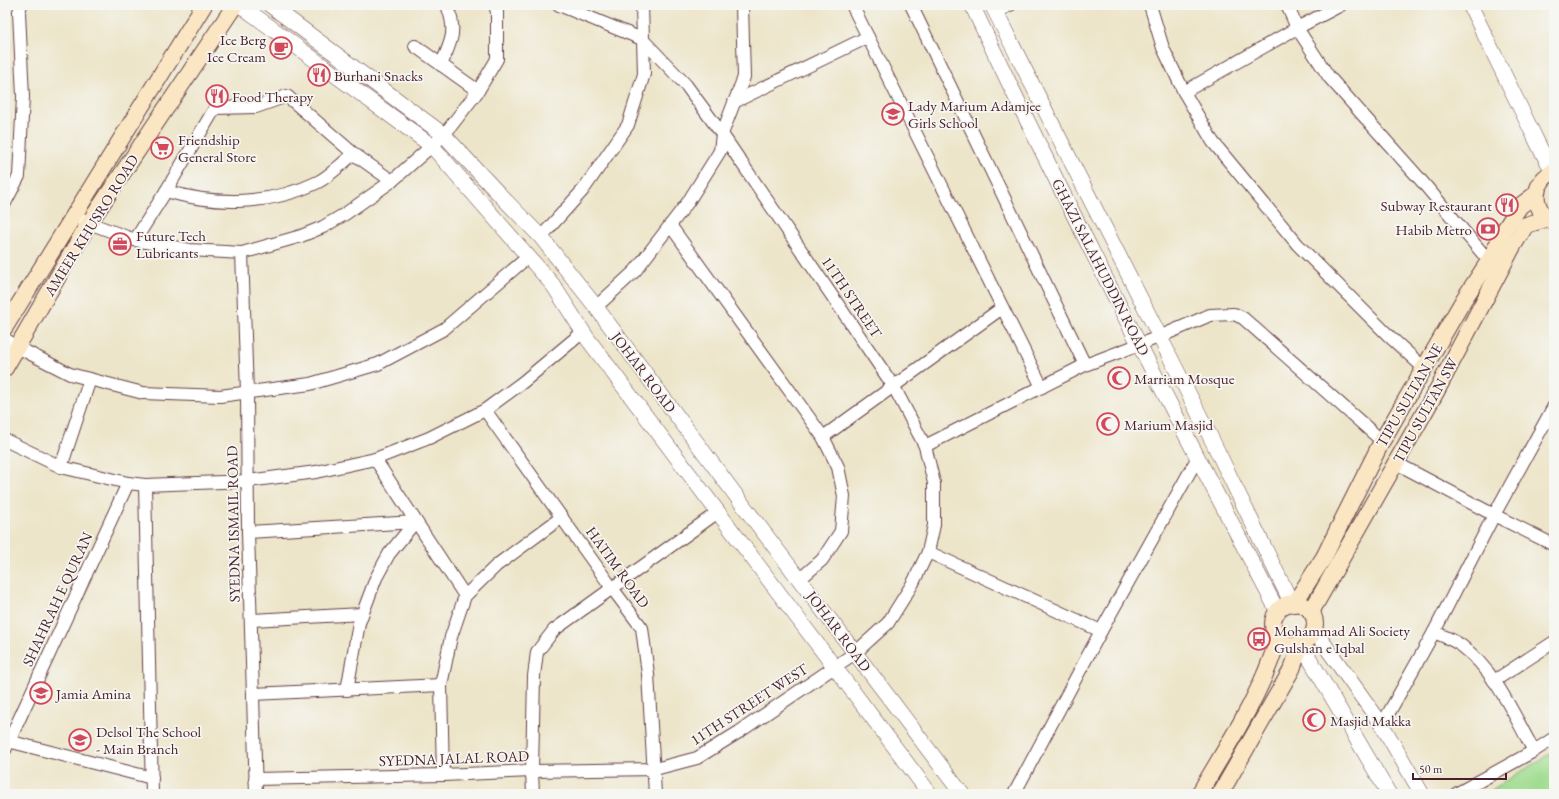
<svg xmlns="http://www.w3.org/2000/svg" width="1559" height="799" viewBox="0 0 1559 799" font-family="'EB Garamond',serif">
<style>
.green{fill:#a1dd91;stroke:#767e5e}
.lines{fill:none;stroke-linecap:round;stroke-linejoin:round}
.minor-casing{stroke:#623d43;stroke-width:14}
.tertiary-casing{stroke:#623d43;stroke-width:16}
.secondary-casing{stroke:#623d43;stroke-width:18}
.minor{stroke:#fff;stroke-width:12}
.tertiary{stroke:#fff;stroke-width:15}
.secondary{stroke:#fbe6c4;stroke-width:16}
.labels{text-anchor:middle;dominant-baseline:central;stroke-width:3.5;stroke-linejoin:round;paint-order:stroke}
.poi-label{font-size:15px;fill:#4a1f2b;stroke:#f6f6f2;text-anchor:start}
.street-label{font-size:15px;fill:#4a1f2b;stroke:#f6f6f2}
</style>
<rect width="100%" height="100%" fill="#f6f6f2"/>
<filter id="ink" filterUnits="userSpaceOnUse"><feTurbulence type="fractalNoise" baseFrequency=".025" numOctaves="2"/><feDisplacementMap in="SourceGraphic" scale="8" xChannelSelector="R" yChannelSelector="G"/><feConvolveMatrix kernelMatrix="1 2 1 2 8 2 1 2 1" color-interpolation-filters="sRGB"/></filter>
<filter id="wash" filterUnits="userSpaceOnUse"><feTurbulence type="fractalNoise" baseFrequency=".012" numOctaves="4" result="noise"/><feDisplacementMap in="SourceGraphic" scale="16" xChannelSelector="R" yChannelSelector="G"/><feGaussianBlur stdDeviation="0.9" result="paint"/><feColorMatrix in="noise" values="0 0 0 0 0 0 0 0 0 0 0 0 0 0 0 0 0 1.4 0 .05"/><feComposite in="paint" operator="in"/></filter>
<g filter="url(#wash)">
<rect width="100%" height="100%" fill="#ede5c9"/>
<!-- green -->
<polygon class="green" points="1554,751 1554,794 1485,794"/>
</g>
<g filter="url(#ink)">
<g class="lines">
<!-- minor casing -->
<g class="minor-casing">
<g id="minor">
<polyline points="852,5 1042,387"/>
<polyline points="911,5 1085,365"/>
<polyline points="1150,5 1163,48 1184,92 1213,142 1298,245 1388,335 1424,368"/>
<polyline points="1287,5 1297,28 1329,77 1419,178 1489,261"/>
<polyline points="995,12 1010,5"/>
<polyline points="415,46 478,91"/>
<path d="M441,65C452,40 457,31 447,5"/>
<polyline points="1184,92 1297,28 1341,5"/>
<polyline points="734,102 868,37"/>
<path d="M166,191C216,206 271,205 318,182C330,176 343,162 354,154"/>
<polyline points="5,203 19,176 23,97 19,12 21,5"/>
<polyline points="82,219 89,223 135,240 190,250 242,253 301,236 323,227 345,214 392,181 444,135 478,91 497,59 497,12 495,5"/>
<polyline points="670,225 823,437 838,467 844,496 841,531 822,560 800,579"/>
<polyline points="541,237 583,190 628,125 644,74 642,5"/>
<polyline points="135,240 166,191 215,108 256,107 287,96 354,154 392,181"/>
<polyline points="242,253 247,392 248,532 256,794"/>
<polyline points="596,307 635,271 688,202 720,151 722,134 744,77 742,5"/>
<polyline points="5,339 17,347 70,374 143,393 220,396 310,384 378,364 444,329 529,256"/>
<polyline points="485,410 612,588 642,628 648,674 655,794"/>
<polyline points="823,437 1002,308"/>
<polyline points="5,440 61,467 128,483 145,485 248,481 316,472 375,459 429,438 485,410 523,382 583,332"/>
<polyline points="925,446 1085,365 1159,337 1210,315 1234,314 1243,318 1382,441"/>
<polyline points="375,459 465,596"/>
<polyline points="1396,463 1494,515 1554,545"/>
<polyline points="61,467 90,379"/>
<polyline points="145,485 152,794"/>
<polyline points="248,532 415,522"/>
<polyline points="928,552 1101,631"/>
<polyline points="252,620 362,614"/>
<path d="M1434,632C1443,636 1454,640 1462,646C1496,672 1513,714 1534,751"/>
<polyline points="1494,681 1554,642"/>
<polyline points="347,690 359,623 376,578 389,554 415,522"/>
<polyline points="253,694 441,685"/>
<polyline points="1382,725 1434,632 1494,515 1554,406"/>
<polyline points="8,741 152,778"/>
<polyline points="5,750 128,483"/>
<polyline points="443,775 441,685 451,637 465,596 497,565 562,517"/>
<polyline points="255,779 443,775 532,771 655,769 697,758 739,732 855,653 888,623 913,583 928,552 934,525 934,483 925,446 894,387 722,134 686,85 642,39 559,5"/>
<polyline points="533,794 532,771 534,676 537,652 554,630 718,512"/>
<polyline points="1014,794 1101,631 1198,457"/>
<polyline points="1456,794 1534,751 1554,738"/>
</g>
</g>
<!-- tertiary casing -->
<g class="tertiary-casing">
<g id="tertiary">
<polyline points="240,5 432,146 553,285 587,338 930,794"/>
<polyline points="270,5 444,135 499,194 541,237 596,307 746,509 962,794"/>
<path d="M972,5C1068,210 1173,411 1278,612"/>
<polyline points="992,5 1211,438 1292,604"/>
<polyline points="1470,5 1541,150 1553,171"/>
<polyline points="1314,630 1382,725 1422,794"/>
<polyline points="1301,644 1389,794"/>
</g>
</g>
<!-- secondary casing -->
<g class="secondary-casing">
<g id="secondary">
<path d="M1554,171C1550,174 1544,177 1542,181C1531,196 1538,215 1554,222"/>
<polyline points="5,327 204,5"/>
<polyline points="5,368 89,223 235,5"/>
<circle cx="1294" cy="624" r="21"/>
<polyline points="1294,604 1324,557 1382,441 1464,299 1489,261 1505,229 1520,206 1536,194"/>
<polyline points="1311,612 1436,392 1513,246 1526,225 1546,219"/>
<path d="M1199,794C1228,744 1262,694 1278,638"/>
<polyline points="1220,794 1292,669 1301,644"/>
</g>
</g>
<!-- minor -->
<use href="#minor" class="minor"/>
<!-- tertiary -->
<use href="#tertiary" class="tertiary"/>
<!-- secondary -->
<use href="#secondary" class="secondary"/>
</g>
</g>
<!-- icons -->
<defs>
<g id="cafe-ring" transform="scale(1.15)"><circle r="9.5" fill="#f6f6f2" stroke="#d1495b" stroke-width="1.5"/><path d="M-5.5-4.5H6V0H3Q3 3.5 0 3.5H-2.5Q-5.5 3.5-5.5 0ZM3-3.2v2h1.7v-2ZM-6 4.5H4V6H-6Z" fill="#d1495b"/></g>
<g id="restaurant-ring" transform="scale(1.15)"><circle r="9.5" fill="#f6f6f2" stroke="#d1495b" stroke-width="1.5"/><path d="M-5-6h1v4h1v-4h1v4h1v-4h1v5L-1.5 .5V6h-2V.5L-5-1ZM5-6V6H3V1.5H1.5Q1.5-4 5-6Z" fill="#d1495b"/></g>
<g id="school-ring" transform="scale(1.15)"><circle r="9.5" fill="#f6f6f2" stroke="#d1495b" stroke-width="1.5"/><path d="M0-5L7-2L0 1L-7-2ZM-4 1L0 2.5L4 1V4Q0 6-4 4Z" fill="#d1495b"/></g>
<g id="supermarket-ring" transform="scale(1.15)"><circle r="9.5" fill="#f6f6f2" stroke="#d1495b" stroke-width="1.5"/><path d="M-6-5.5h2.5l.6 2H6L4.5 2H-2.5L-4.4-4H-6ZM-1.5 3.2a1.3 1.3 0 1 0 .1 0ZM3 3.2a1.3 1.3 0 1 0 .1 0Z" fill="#d1495b"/></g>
<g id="bank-ring" transform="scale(1.15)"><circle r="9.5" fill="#f6f6f2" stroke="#d1495b" stroke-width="1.5"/><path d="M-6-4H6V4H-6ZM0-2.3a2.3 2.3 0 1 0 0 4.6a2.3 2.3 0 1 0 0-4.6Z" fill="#d1495b"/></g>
<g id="office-ring" transform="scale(1.15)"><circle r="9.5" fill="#f6f6f2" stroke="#d1495b" stroke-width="1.5"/><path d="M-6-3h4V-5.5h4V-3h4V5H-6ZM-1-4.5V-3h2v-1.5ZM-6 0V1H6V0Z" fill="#d1495b"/></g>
<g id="mosque-ring" transform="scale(1.15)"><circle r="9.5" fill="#f6f6f2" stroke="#d1495b" stroke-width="1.5"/><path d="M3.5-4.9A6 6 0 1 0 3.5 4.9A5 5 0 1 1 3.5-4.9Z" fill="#d1495b"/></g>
<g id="bus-ring" transform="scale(1.15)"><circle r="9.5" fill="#f6f6f2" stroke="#d1495b" stroke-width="1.5"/><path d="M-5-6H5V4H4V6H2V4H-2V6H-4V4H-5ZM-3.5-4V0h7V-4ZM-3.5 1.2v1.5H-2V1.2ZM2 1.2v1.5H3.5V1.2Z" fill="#d1495b"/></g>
</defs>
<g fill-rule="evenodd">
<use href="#cafe-ring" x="281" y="48"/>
<use href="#restaurant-ring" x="319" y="75"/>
<use href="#restaurant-ring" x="217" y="96"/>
<use href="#school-ring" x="893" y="114"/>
<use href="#supermarket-ring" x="162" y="148"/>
<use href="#restaurant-ring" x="1507" y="205"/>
<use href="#bank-ring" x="1488" y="229"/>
<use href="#office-ring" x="120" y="244"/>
<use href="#mosque-ring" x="1119" y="378"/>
<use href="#mosque-ring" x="1108" y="424"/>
<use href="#bus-ring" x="1259" y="639"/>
<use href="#school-ring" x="41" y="693"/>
<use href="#mosque-ring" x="1314" y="720"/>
<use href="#school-ring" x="80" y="740"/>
</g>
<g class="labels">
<!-- poi labels -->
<g class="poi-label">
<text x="266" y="39" text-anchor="end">Ice Berg<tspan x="266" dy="17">Ice Cream</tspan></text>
<text x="334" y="75">Burhani Snacks</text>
<text x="232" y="96">Food Therapy</text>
<text x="908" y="105">Lady Marium Adamjee<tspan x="908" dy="17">Girls School</tspan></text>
<text x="178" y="139">Friendship<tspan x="178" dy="17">General Store</tspan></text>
<text x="1492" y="205" text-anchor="end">Subway Restaurant</text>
<text x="1472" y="229" text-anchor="end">Habib Metro</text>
<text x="136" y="235">Future Tech<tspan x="136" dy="17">Lubricants</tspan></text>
<text x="1134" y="378">Marriam Mosque</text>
<text x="1124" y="424">Marium Masjid</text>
<text x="1274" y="630">Mohammad Ali Society<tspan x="1274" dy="17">Gulshan e Iqbal</tspan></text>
<text x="56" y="693">Jamia Amina</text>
<text x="1330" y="720">Masjid Makka</text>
<text x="96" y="731">Delsol The School<tspan x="96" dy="17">- Main Branch</tspan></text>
</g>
<!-- street labels -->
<g class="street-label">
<text transform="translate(91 225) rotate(-58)">AMEER KHUSRO ROAD</text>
<text transform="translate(1101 267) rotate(63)">GHAZI SALAHUDDIN ROAD</text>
<text transform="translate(852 297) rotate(56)">11TH STREET</text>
<text transform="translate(644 372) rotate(53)">JOHAR ROAD</text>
<text transform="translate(1409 395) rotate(-60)">TIPU SULTAN NE</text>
<text transform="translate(1425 410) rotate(-61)">TIPU SULTAN SW</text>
<text transform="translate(233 524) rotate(-91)">SYEDNA ISMAIL ROAD</text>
<text transform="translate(618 567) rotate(54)">HATIM ROAD</text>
<text transform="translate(57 599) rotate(-65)">SHAHRAH E QURAN</text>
<text transform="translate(839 631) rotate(53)">JOHAR ROAD</text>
<text transform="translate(749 704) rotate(-33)">11TH STREET WEST</text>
<text transform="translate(454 758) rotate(-2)">SYEDNA JALAL ROAD</text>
</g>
</g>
<!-- margin -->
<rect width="1559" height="799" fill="none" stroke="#f6f6f2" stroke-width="20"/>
<!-- scale -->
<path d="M1413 773v6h93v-6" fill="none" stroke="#4a1f2b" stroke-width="2"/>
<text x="1419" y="773" font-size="12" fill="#4a1f2b" stroke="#f6f6f2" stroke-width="3" paint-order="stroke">50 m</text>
</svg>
